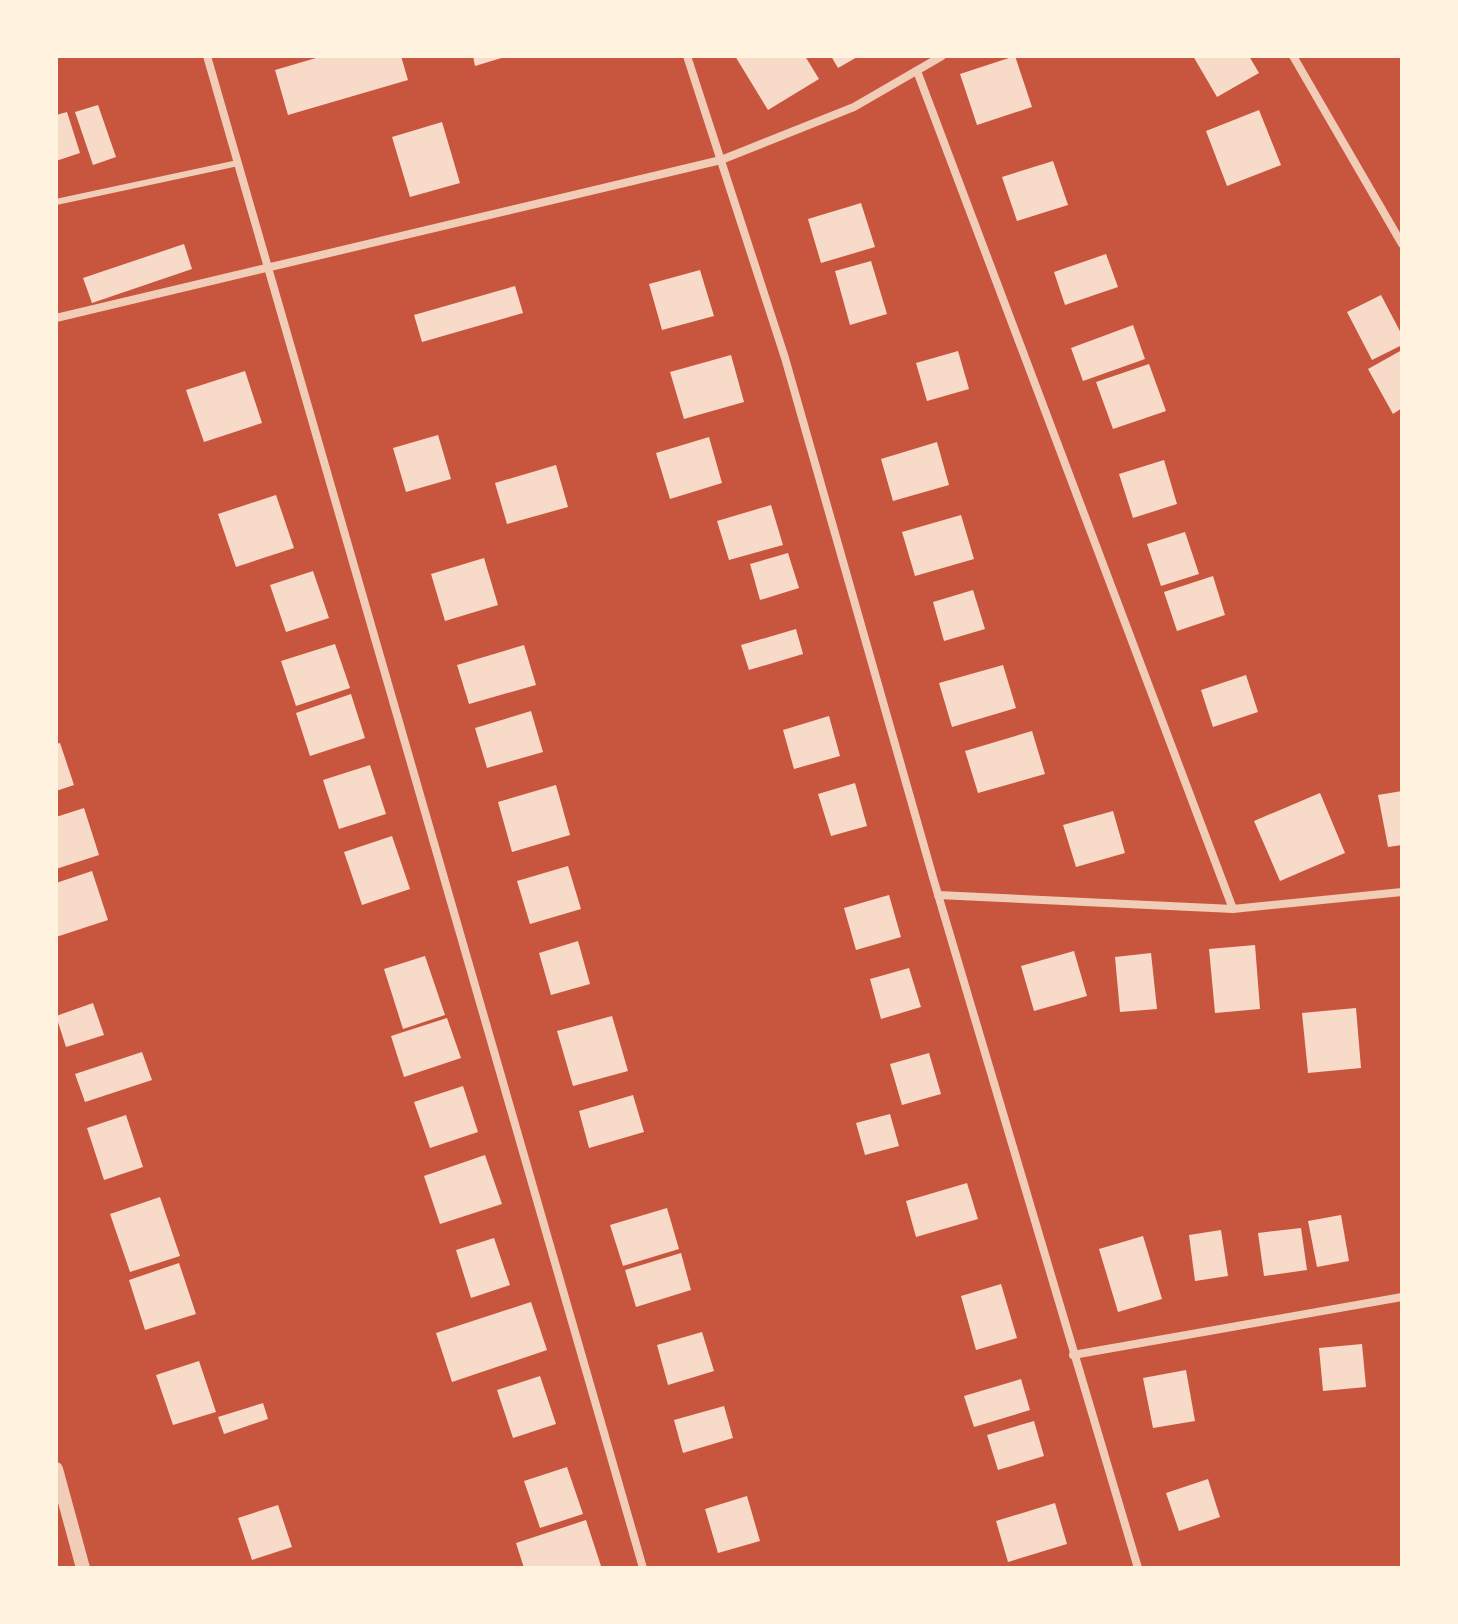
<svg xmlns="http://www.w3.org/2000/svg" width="1458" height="1624" viewBox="0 0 1458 1624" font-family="'Nunito Sans',sans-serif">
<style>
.building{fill:#f7dbc8}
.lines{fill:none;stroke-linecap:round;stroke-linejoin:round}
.service{stroke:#f1ccb7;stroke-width:6}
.minor{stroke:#f1ccb7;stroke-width:8}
.tertiary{stroke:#f1ccb7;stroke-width:14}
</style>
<rect width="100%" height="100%" fill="#c8553d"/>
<!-- building -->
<g class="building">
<polygon points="323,56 401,56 408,80 288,115 275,70"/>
<polygon points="473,56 505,56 505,57 475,66"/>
<polygon points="735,56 805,56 819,79 768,110"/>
<polygon points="831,56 859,56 838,68"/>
<polygon points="1015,56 1032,107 977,125 960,74"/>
<polygon points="1193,56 1249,56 1259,73 1217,97"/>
<polygon points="98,105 116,157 93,165 75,112"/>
<polygon points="1259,110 1281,165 1227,186 1206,131"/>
<polygon points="67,112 80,153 56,161 56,115"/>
<polygon points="442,122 460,183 410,197 392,137"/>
<polygon points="1053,161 1068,205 1017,221 1002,177"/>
<polygon points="861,203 875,247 821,263 808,219"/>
<polygon points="184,244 192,269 92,303 83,278"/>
<polygon points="1106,254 1118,287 1065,305 1054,272"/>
<polygon points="871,261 887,314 850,325 835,271"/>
<polygon points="700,270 714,316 662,330 649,284"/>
<polygon points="515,286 523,313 422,342 414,315"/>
<polygon points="1381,295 1402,335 1402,345 1372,360 1347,312"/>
<polygon points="1133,325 1145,359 1083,381 1071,348"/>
<polygon points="1402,350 1402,408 1393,414 1368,369"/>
<polygon points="958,351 969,389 927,401 916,363"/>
<polygon points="731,355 744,402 684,419 670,372"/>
<polygon points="1149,364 1166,411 1113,429 1096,382"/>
<polygon points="245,371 262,423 204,442 186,390"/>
<polygon points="438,435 451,479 406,492 393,448"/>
<polygon points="709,437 722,483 670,499 656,453"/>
<polygon points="937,442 949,485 893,501 881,459"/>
<polygon points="1164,460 1177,504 1133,518 1119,474"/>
<polygon points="556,465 568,507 507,524 495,483"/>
<polygon points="276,495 294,548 236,567 218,514"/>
<polygon points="771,505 783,545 729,560 717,521"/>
<polygon points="961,515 974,559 915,576 902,532"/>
<polygon points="1185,532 1199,574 1161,586 1147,544"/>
<polygon points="788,553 799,588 760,600 750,564"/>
<polygon points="484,558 498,605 445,621 431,574"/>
<polygon points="313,571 329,618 286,632 270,585"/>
<polygon points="1213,576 1225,615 1177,631 1164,592"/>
<polygon points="973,590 985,629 944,641 933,602"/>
<polygon points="796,629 803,654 749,670 741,645"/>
<polygon points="335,644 350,688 296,706 281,661"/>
<polygon points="524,645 536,685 469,704 457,665"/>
<polygon points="1003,665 1016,708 952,727 939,683"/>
<polygon points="1246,675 1258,712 1213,727 1201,690"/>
<polygon points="351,694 365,738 310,756 296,713"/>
<polygon points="531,711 543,752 487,768 475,728"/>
<polygon points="829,716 840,756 794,769 783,730"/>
<polygon points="1032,731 1045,774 978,793 965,751"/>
<polygon points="60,743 74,785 56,791 56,744"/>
<polygon points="370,765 386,814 339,829 323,780"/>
<polygon points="855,783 867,826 831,836 818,794"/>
<polygon points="556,785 570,835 512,852 498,802"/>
<polygon points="1402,791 1402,845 1388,847 1378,795"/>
<polygon points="1320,793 1345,853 1280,881 1254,821"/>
<polygon points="84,808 99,855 56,869 56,817"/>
<polygon points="1113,811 1125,853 1076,867 1063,825"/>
<polygon points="392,836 410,889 362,905 344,852"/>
<polygon points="568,866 581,909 530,924 517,881"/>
<polygon points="92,871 108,920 56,937 56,883"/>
<polygon points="889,895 901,937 856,950 844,908"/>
<polygon points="578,941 590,984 551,995 539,953"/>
<polygon points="1255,945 1260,1009 1215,1013 1209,949"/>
<polygon points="1074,951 1087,996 1034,1011 1021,966"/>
<polygon points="1151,953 1157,1009 1120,1012 1115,957"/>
<polygon points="425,956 445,1015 403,1029 384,969"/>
<polygon points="909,968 921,1007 881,1019 870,979"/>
<polygon points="93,1003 104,1035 66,1047 56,1016"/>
<polygon points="1356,1008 1361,1068 1308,1073 1302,1013"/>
<polygon points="612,1016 628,1071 573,1086 557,1031"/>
<polygon points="447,1018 461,1058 404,1077 391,1036"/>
<polygon points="142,1052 152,1080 85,1102 75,1074"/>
<polygon points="929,1053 941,1094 902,1105 890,1064"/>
<polygon points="463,1086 478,1132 430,1148 414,1102"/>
<polygon points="633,1095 644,1132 589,1148 579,1111"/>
<polygon points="890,1114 899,1146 865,1155 856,1123"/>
<polygon points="126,1115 143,1167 104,1180 87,1128"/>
<polygon points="485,1155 502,1204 440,1224 424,1176"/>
<polygon points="967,1183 978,1219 916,1237 906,1201"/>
<polygon points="160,1197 180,1256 130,1272 110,1214"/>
<polygon points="667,1208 679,1249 623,1266 610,1225"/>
<polygon points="1341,1215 1349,1261 1317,1267 1308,1221"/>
<polygon points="1301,1228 1307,1270 1264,1276 1258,1233"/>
<polygon points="1221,1230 1228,1276 1195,1281 1189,1235"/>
<polygon points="1143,1236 1162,1299 1118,1312 1099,1249"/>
<polygon points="494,1238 510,1285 471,1298 456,1250"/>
<polygon points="681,1253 691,1290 636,1307 625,1270"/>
<polygon points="179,1263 196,1314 145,1330 129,1280"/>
<polygon points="1001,1284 1017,1338 976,1350 961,1296"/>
<polygon points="531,1302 547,1350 452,1382 436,1333"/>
<polygon points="702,1332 714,1371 668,1385 657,1345"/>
<polygon points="1362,1344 1366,1387 1323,1391 1319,1348"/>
<polygon points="199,1361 216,1412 173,1425 156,1375"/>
<polygon points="1186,1370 1195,1421 1153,1428 1143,1378"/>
<polygon points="540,1376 556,1424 513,1438 497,1390"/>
<polygon points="1021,1379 1030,1410 974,1427 964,1396"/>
<polygon points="263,1403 268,1419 224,1434 218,1417"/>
<polygon points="724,1406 733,1438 683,1453 674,1420"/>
<polygon points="1034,1421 1044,1456 998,1470 987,1435"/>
<polygon points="567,1467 583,1514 540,1528 524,1481"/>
<polygon points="1208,1479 1220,1517 1179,1531 1166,1493"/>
<polygon points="747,1496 760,1541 718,1553 705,1509"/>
<polygon points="1055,1503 1067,1544 1008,1562 996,1521"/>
<polygon points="278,1505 292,1547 252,1560 238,1518"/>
<polygon points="586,1520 601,1566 524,1568 516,1543"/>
</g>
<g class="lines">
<!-- service -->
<polyline class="service" points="56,202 238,163"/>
<!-- minor -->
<g class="minor">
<polyline points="207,56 643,1568"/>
<polyline points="687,56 785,358 934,881 1138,1568"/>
<polyline points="1293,56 1402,244"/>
<polyline points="917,71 1233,909"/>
<polyline points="56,318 721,160 854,107 942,56"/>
<polyline points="938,895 1233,909 1402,892"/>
<polyline points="1073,1355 1402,1297"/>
</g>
<!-- tertiary -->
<polyline class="tertiary" points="56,1469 83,1568"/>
</g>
<!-- border -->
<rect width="1458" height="1624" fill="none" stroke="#fff3e0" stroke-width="116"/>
</svg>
